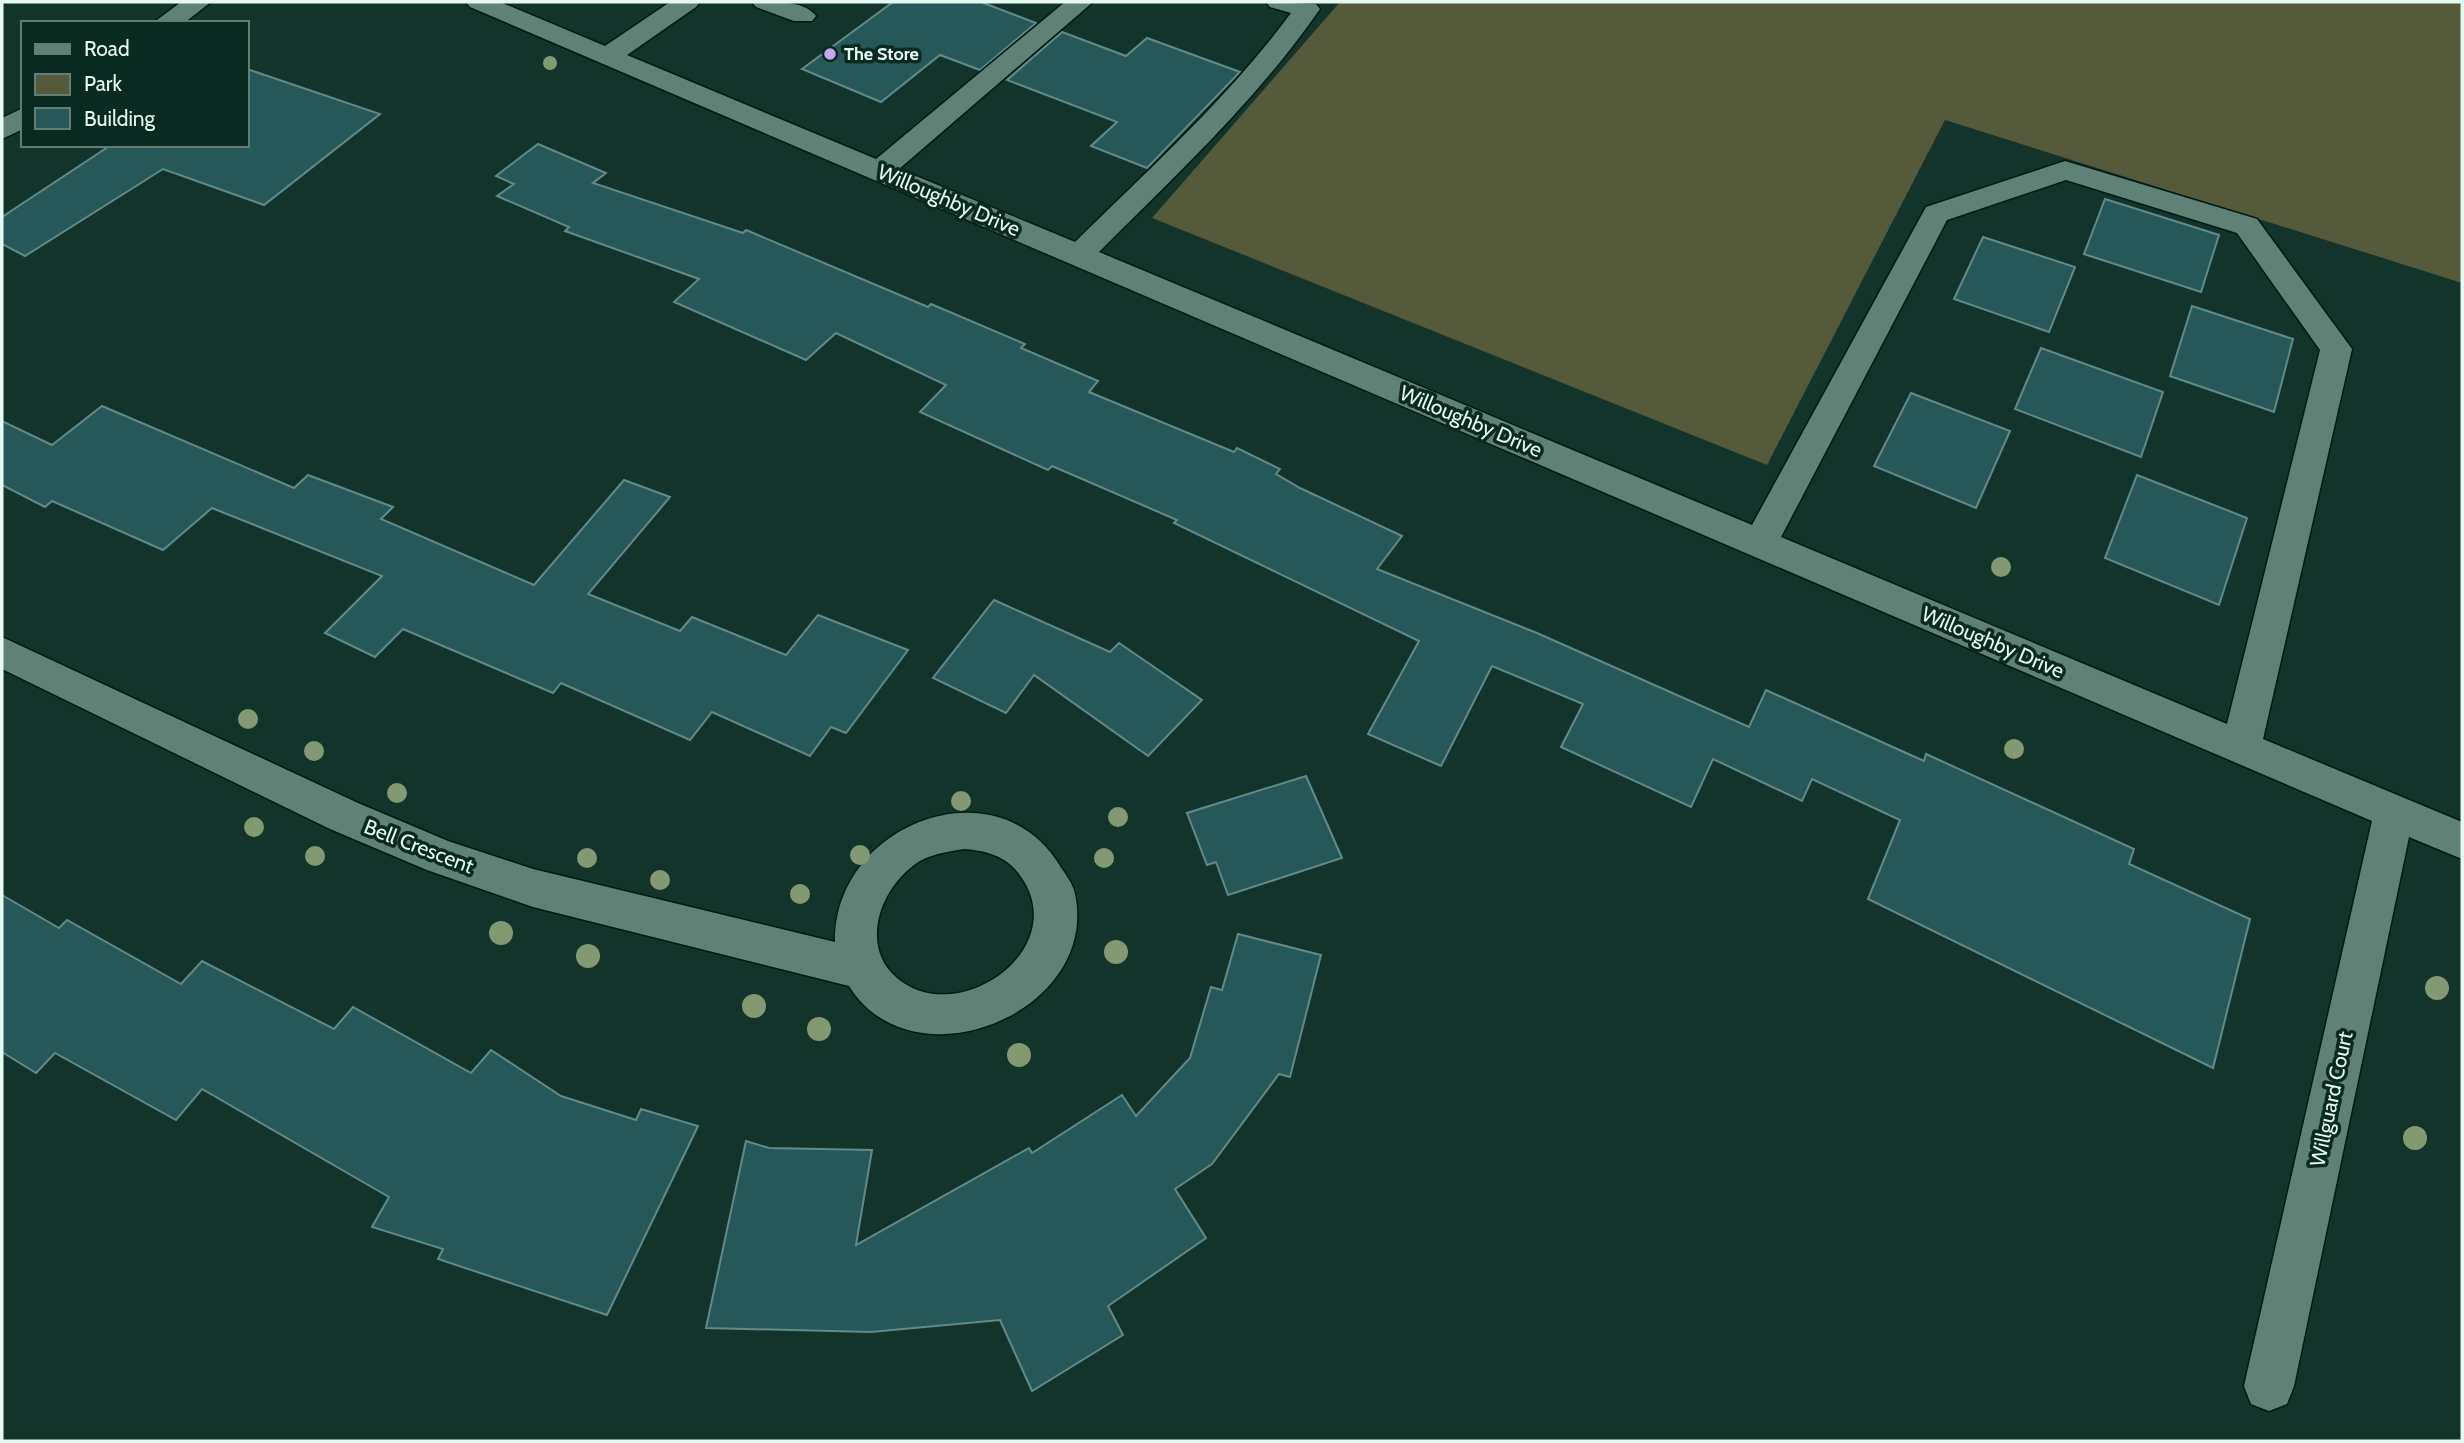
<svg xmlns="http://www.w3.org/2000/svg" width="2464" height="1443" viewBox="0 0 2464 1443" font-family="Cabin,sans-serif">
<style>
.green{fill:#545a3a}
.building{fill:#26585a;stroke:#638a8b;stroke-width:2}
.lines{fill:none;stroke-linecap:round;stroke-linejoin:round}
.minor-casing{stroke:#001b13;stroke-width:3}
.minor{fill:#608276;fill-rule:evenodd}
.tree{fill:#839971}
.poi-dot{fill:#c8a6ef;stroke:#082a20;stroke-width:2.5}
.labels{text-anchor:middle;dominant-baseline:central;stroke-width:7;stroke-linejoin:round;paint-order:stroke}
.far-poi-label{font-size:18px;font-weight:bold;fill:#e6f9f2;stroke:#082a20;text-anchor:start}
.street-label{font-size:21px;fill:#e6f9f2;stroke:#082a20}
</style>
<rect width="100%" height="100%" fill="#13342a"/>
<!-- green -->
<polygon class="green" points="1340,2 2462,2 2462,283 1945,120 1767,465 1152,218"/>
<!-- building -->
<g class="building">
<polygon points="893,2 981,2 1036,23 980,70 940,55 881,102 802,69"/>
<polygon points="1062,32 1126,56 1147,38 1240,72 1147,168 1091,146 1117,122 1007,80"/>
<polygon points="247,69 380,114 264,205 163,169 25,256 2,244 2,217 111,145 247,145"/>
<polygon points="538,144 606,173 593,183 743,233 746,230 928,307 931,304 1025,344 1021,348 1098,381 1089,392 1234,452 1237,448 1280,469 1276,474 1300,488 1402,536 1377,569 1537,633 1749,727 1766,690 1924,761 1926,754 2134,849 2129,864 2250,919 2213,1068 1868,899 1900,820 1812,779 1802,801 1713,759 1691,807 1561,747 1583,704 1492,666 1441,766 1368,734 1419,641 1174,523 1177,520 1052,466 1048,470 920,412 946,385 836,333 806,360 674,302 699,279 565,231 569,227 497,196 514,184 496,176"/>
<polygon points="2105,199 2219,235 2201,292 2084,254"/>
<polygon points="1983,237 2075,267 2049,332 1954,299"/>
<polygon points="2192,306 2293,339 2274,412 2170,376"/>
<polygon points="2041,348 2163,392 2141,457 2015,409"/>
<polygon points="1911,393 2010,431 1976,508 1874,466"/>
<polygon points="102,406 294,488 308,475 393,507 381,519 534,585 624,480 670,497 588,594 680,631 692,617 786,655 818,615 908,650 846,733 831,727 810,756 712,712 690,740 561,683 553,693 403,629 375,657 325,633 382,576 212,508 163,550 52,501 45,507 2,485 2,421 52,445"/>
<polygon points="2137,475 2247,518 2219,605 2105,558"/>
<polygon points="994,600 1110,652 1119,643 1202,700 1148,756 1034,675 1006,713 933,678"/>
<polygon points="1306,776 1342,858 1228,895 1216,862 1207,865 1187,813"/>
<polygon points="2,895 59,928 67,920 181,984 202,961 334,1029 353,1007 471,1073 491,1050 561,1096 636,1120 641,1109 698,1126 607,1315 438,1259 443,1249 372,1227 389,1197 202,1089 176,1120 55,1053 36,1073 2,1052"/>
<polygon points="1238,934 1321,955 1290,1077 1279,1074 1212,1164 1175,1189 1206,1238 1108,1306 1123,1335 1032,1391 1000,1320 871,1332 706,1328 746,1141 769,1148 872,1150 856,1245 1029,1148 1032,1153 1122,1095 1136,1116 1190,1058 1211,987 1222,990"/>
</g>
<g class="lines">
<!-- minor casing -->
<g class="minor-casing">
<g id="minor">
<polygon points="181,2 211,2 184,23 153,23"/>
<path d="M466,2H500L605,46L670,2H700L696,7L627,55L876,159L1065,2H1093L899,169L1075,242C1150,168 1228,98 1291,13L1270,7L1266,2L1316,4L1320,9C1257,100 1177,174 1099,252L1752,525L1926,207L2065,161L2257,219L2352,349L2263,739L2462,822V859L2409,837L2294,1386L2287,1404L2269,1411L2251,1404L2244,1386L2372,821L470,7ZM2066,180L2237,233L2320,350L2227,724L1781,537L1947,220Z"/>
<path d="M752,2C771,1 804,0 816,16L812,21H794L756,7Z"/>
<polygon points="23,108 23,129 2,139 2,118"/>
<path d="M2,637L358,803L448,841L533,869L835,942C834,823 998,762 1060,866C1066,875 1073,884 1075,894C1100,1012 913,1089 849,986L533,907L427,870L330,829L2,669ZM964,849C991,851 1011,858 1025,883C1066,954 955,1028 897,978C860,947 879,891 914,865C928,854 947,852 964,849Z"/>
</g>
</g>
<!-- minor -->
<use href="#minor" class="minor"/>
</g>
<!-- trees -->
<g class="tree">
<circle cx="550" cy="63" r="7"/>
<circle cx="2001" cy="567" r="10"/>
<circle cx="248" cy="719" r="10"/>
<circle cx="2014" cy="749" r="10"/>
<circle cx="314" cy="751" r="10"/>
<circle cx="397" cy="793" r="10"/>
<circle cx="961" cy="801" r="10"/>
<circle cx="1118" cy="817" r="10"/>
<circle cx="254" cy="827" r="10"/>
<circle cx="860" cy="855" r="10"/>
<circle cx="315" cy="856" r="10"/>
<circle cx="587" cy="858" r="10"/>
<circle cx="1104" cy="858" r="10"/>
<circle cx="660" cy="880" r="10"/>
<circle cx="800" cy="894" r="10"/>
<circle cx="501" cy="933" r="12"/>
<circle cx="1116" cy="952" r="12"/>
<circle cx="588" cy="956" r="12"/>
<circle cx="2437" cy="988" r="12"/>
<circle cx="754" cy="1006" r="12"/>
<circle cx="819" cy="1029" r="12"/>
<circle cx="1019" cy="1055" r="12"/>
<circle cx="2415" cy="1138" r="12"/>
</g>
<!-- markers -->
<circle class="poi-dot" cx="830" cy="54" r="7"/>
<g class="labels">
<!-- far-poi labels -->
<g class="far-poi-label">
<text x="844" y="54">The Store</text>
</g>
<!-- street labels -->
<g class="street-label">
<text transform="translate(949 200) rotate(23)">Willoughby Drive</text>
<text transform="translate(1471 421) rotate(23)">Willoughby Drive</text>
<text transform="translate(1993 642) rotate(23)">Willoughby Drive</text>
<text transform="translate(419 846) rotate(21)">Bell Crescent</text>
<text transform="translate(2331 1099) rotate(-78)">Willguard Court</text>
</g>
</g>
<!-- border -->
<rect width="2464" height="1443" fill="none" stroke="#e6f9f2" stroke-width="7"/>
<!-- legend -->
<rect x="21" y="21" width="228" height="126" fill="#082a20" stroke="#617d74" stroke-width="2"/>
<rect x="35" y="44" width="35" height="10" fill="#608276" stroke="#617d74" stroke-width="2"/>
<text x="84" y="56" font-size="21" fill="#e6f9f2">Road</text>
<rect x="35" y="74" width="35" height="21" fill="#545a3a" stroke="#617d74" stroke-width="2"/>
<text x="84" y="91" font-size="21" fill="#e6f9f2">Park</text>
<rect x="35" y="108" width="35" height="21" fill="#26585a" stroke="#617d74" stroke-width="2"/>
<text x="84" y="126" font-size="21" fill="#e6f9f2">Building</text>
</svg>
